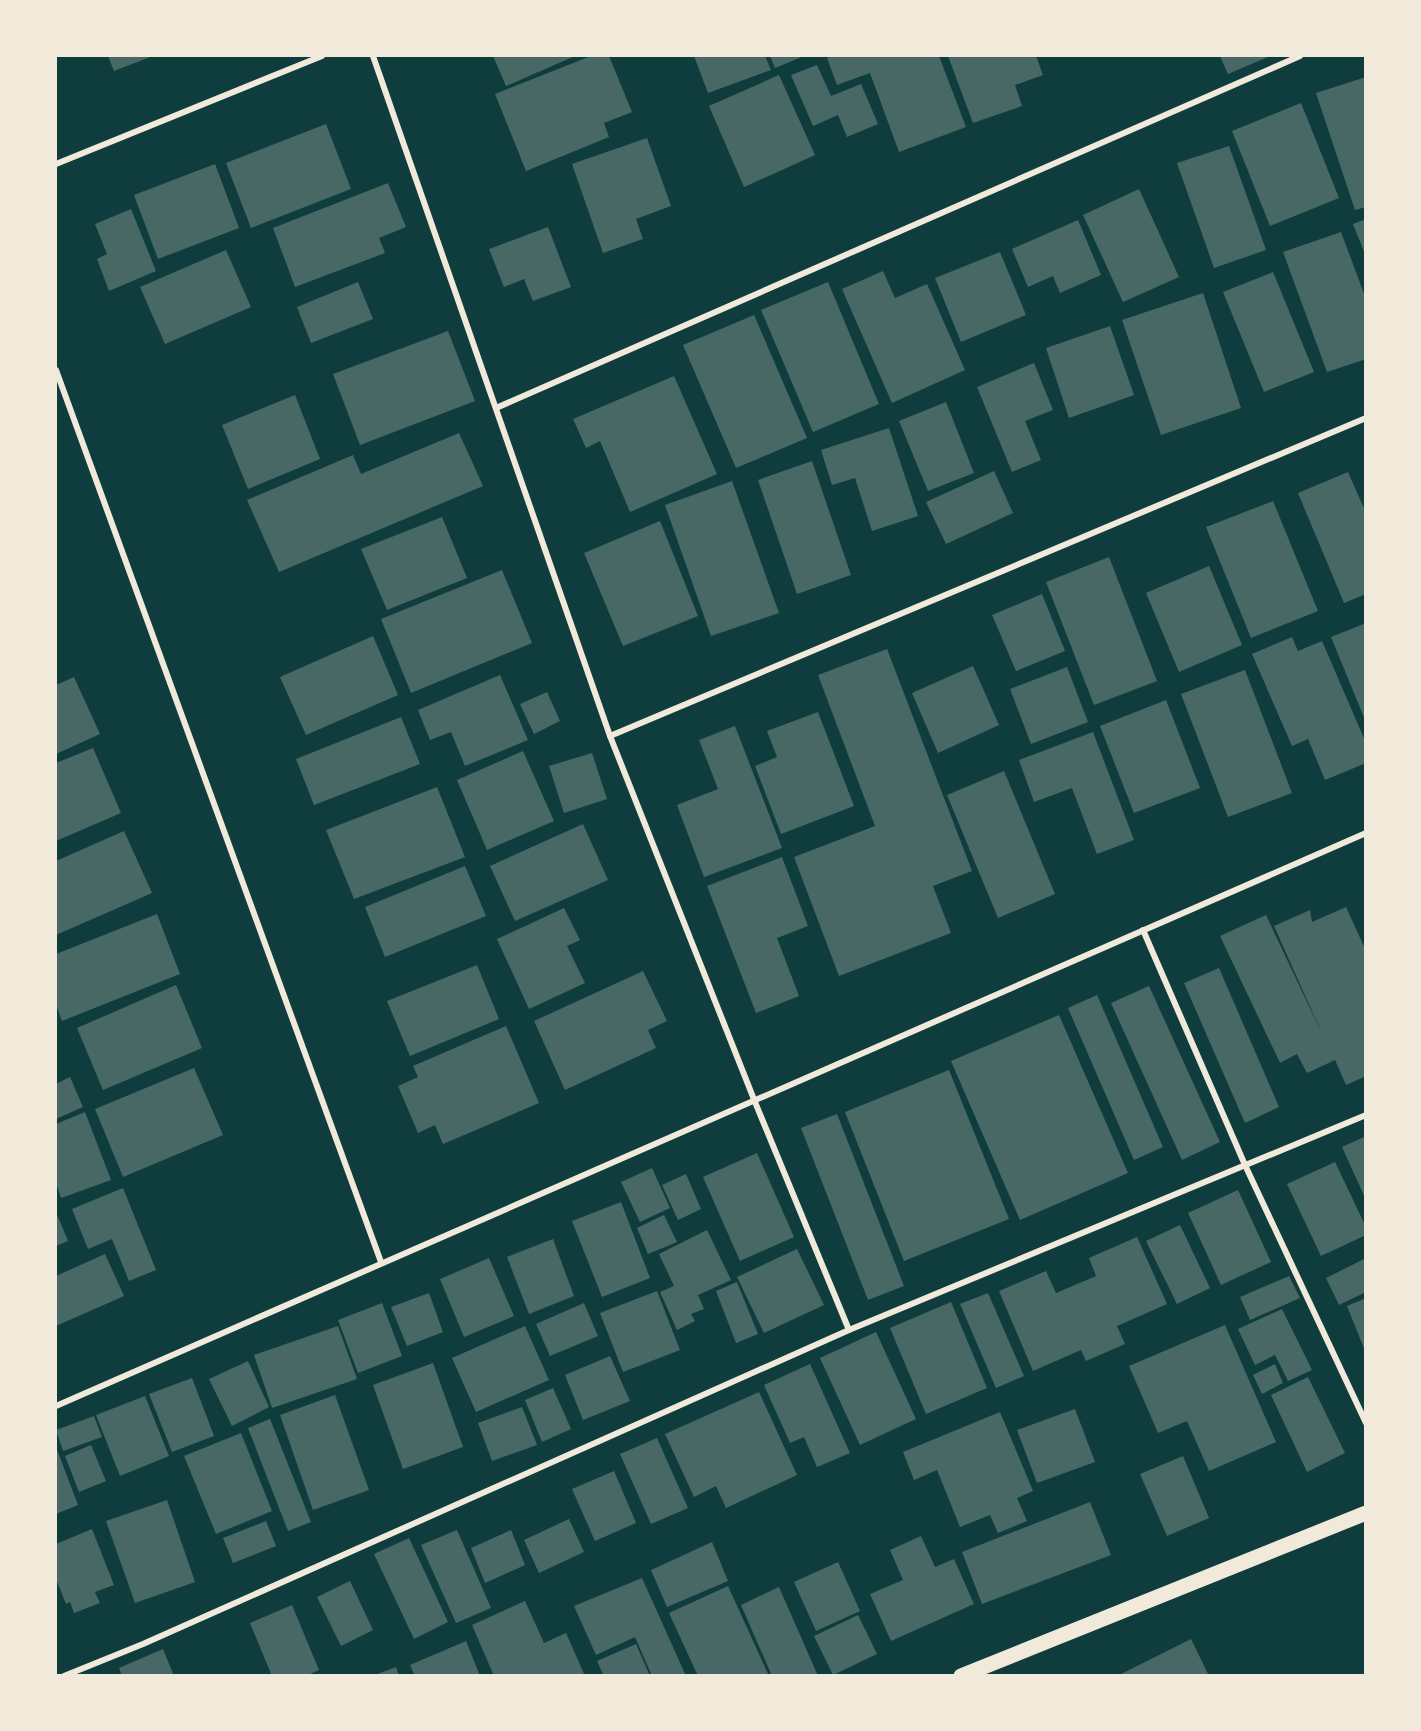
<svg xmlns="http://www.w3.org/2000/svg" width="1421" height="1731" viewBox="0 0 1421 1731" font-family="'PT Sans',sans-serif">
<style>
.building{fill:#486865}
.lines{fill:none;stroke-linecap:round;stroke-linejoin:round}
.minor{stroke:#f1e9da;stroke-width:6}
.primary{stroke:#f1e9da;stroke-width:15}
</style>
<rect width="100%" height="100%" fill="#0f3d3e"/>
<!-- building -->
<g class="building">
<polygon points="108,56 153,56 114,71"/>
<polygon points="493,56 575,56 506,86"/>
<polygon points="591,56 609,56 632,112 604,123 609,137 526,171 495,94"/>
<polygon points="694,56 765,56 771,70 708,93"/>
<polygon points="770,56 804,56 775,68"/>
<polygon points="832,56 939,56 966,127 899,152 870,73 837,85 827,58"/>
<polygon points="948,56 1036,56 1043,75 1015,85 1022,106 973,123"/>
<polygon points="1220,56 1270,56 1228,74"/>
<polygon points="817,65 831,96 861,84 878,124 847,137 838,115 813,126 791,75"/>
<polygon points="779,75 815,155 744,187 709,106"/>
<polygon points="1366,77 1366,207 1355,210 1316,93"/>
<polygon points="1301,103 1339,198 1270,226 1232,131"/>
<polygon points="326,124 351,189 251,228 226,163"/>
<polygon points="647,138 671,206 636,219 643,239 603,253 572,164"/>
<polygon points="1229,146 1266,250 1214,268 1177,163"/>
<polygon points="215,164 239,228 158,259 134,195"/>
<polygon points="388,183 406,227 379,238 385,253 295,287 273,228"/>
<polygon points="1139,189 1179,277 1123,302 1083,215"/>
<polygon points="131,209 156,271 109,291 97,259 107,254 95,224"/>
<polygon points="1366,219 1366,254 1365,254 1353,224"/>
<polygon points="1078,220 1101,275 1060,293 1053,276 1028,287 1012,249"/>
<polygon points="548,227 571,287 533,301 524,279 504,287 489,249"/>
<polygon points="1341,232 1366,299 1366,359 1327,372 1283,252"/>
<polygon points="226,250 251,307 165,344 140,287"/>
<polygon points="1000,252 1026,315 961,342 935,278"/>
<polygon points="883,271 895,298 927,284 965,370 892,403 842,289"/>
<polygon points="1273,272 1314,372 1264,392 1223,292"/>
<polygon points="358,282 373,319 311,343 297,307"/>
<polygon points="828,282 879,404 813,432 761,310"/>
<polygon points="1203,293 1241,408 1161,435 1122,320"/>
<polygon points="754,315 807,438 736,468 683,345"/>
<polygon points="1110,326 1134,395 1069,418 1046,348"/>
<polygon points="448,331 475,401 360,445 333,374"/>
<polygon points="1034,363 1053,410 1025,421 1041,460 1012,472 977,387"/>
<polygon points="674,376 717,474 630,512 600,441 586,448 573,419"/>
<polygon points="295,395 320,459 248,489 222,425"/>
<polygon points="946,402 974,473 928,491 899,421"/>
<polygon points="889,428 918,516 872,531 855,478 832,485 821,450"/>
<polygon points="459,433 483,486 279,572 247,500 353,455 361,474"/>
<polygon points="812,461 851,575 797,594 758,480"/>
<polygon points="994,471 1013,513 946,544 926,502"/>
<polygon points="1348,472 1366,513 1366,594 1344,603 1298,493"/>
<polygon points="732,481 779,613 711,636 665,505"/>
<polygon points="1273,501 1318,611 1251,638 1206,527"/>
<polygon points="442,517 467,578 387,610 361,549"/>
<polygon points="660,521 698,616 623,646 584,553"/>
<polygon points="1109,557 1157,681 1094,705 1046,582"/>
<polygon points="1209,566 1242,645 1179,672 1146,593"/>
<polygon points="502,570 532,643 411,693 381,619"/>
<polygon points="1042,594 1065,651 1016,671 992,615"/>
<polygon points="1366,623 1366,720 1365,720 1331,637"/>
<polygon points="373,636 398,695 306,735 280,677"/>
<polygon points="1292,637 1298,651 1322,641 1366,743 1366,763 1325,780 1308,739 1292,746 1252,654"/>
<polygon points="887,649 972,871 933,886 951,933 839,976 794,857 875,826 818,675"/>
<polygon points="973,666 999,725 938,753 912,693"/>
<polygon points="1067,667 1088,722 1031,744 1010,689"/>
<polygon points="1245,670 1292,793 1228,817 1181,694"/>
<polygon points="500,675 528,740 465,766 451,732 430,740 418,710"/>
<polygon points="74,677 100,734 56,754 56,685"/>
<polygon points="547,692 560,721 534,734 520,704"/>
<polygon points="1166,700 1200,788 1134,813 1100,726"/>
<polygon points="818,712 854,806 781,834 755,766 777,757 767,731"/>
<polygon points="401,717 420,764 314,805 296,759"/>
<polygon points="735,726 782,848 704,877 677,805 718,789 699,740"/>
<polygon points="1093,732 1134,840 1097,854 1072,788 1034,802 1019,760"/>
<polygon points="93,748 121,813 56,841 56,763"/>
<polygon points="523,751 554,821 487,850 457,780"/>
<polygon points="592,753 607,799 564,813 549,766"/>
<polygon points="1004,771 1055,894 998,918 947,795"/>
<polygon points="437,787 465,857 354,899 326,830"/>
<polygon points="583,824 608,880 515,921 490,866"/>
<polygon points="124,831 152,893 56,935 56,861"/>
<polygon points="782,857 808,926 777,938 799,996 756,1013 707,886"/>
<polygon points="465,866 486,916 385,957 365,907"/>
<polygon points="1346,907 1366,951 1366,1076 1346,1085 1335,1060 1307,1073 1297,1054 1280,1063 1220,936 1266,915 1324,1038 1274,926 1310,910 1312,922"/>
<polygon points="564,908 580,940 567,946 585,983 529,1009 497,939"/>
<polygon points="157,914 180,974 62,1021 56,1005 56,954"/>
<polygon points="477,965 499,1019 410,1056 387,1001"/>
<polygon points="1219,968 1279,1107 1245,1123 1184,983"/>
<polygon points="643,971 667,1021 648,1030 656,1048 565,1090 534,1021"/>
<polygon points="176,985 202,1048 103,1090 77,1028"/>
<polygon points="1149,986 1220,1142 1182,1160 1111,1003"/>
<polygon points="1097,995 1163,1147 1134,1160 1068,1008"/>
<polygon points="1059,1015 1128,1173 1020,1220 951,1061"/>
<polygon points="506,1026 539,1103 443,1144 435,1125 418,1133 398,1086 418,1077 413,1066"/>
<polygon points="194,1068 223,1135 123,1177 95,1109"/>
<polygon points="949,1070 1009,1219 904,1261 845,1112"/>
<polygon points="70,1077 83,1107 56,1119 56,1084"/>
<polygon points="85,1112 111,1180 61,1198 56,1183 56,1124"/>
<polygon points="837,1114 904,1286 868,1300 801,1128"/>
<polygon points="1366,1136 1366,1200 1342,1147"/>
<polygon points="757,1153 794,1237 740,1261 703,1177"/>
<polygon points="1335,1162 1366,1227 1366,1235 1321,1256 1287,1184"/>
<polygon points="652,1168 670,1208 640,1222 621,1182"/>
<polygon points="686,1174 701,1209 678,1220 662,1185"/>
<polygon points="123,1188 156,1270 129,1281 112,1239 88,1249 72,1209"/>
<polygon points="1238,1190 1271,1262 1221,1285 1188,1213"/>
<polygon points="621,1202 650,1278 602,1297 572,1221"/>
<polygon points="56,1212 68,1241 56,1246"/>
<polygon points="664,1215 677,1242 648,1254 637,1228"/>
<polygon points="1180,1225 1210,1288 1177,1304 1146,1241"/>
<polygon points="707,1230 731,1280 698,1295 704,1309 691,1314 695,1321 677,1330 660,1292 674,1286 659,1254"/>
<polygon points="1137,1237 1167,1304 1117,1326 1125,1344 1086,1361 1081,1350 1033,1371 999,1291 1046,1271 1056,1293 1096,1276 1089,1258"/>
<polygon points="553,1239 574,1296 529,1314 507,1257"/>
<polygon points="797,1249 824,1305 764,1333 737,1277"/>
<polygon points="105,1254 124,1296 56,1326 56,1276"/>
<polygon points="489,1258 514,1316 464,1337 440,1279"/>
<polygon points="1366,1258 1366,1292 1339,1305 1326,1278"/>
<polygon points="1289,1276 1300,1298 1250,1320 1240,1297"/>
<polygon points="737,1282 758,1334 736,1343 716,1291"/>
<polygon points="657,1291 680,1350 623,1372 600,1313"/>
<polygon points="429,1293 443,1332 407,1346 391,1307"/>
<polygon points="988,1293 1024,1376 996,1388 960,1304"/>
<polygon points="1366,1298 1366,1351 1365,1351 1347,1306"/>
<polygon points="951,1302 987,1388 926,1414 890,1328"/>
<polygon points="382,1303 402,1356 358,1373 338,1320"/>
<polygon points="584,1303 598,1336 550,1356 536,1324"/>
<polygon points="1282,1309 1312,1370 1288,1381 1275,1355 1255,1365 1238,1329"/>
<polygon points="1225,1325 1276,1442 1209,1471 1187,1421 1158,1433 1129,1366"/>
<polygon points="338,1326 357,1379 272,1408 254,1355"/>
<polygon points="525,1326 549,1380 476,1412 452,1358"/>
<polygon points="876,1332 916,1419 860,1445 820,1358"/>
<polygon points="610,1356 630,1401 583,1420 565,1375"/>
<polygon points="248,1361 269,1407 232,1426 209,1379"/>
<polygon points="433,1363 463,1447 403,1469 373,1385"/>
<polygon points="810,1364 850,1453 817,1467 804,1437 790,1443 764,1385"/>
<polygon points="1275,1364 1283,1383 1262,1394 1253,1375"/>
<polygon points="1308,1377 1345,1453 1307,1472 1271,1395"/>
<polygon points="192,1378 214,1436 172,1452 149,1394"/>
<polygon points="553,1388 571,1429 542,1442 525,1400"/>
<polygon points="759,1392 797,1475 726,1508 716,1486 694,1497 665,1434"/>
<polygon points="335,1395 369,1490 313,1510 280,1415"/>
<polygon points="145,1396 169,1456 120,1476 96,1415"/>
<polygon points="522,1407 537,1445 492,1461 478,1423"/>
<polygon points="1075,1409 1095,1462 1037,1483 1017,1430"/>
<polygon points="1000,1412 1033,1491 1017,1498 1027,1521 998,1533 990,1515 960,1527 937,1470 914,1480 903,1452"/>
<polygon points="94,1416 102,1437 63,1451 56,1430"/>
<polygon points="270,1419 311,1522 288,1531 248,1428"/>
<polygon points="241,1433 272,1511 216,1534 184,1456"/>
<polygon points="657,1438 688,1508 651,1524 620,1454"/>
<polygon points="91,1445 106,1481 79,1492 65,1456"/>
<polygon points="56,1447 78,1505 56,1514"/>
<polygon points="1183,1456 1209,1518 1167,1536 1140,1474"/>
<polygon points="614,1471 636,1523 595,1541 572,1489"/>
<polygon points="167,1500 195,1582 135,1603 106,1521"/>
<polygon points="1090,1502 1111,1555 982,1604 962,1552"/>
<polygon points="569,1519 584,1552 539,1573 524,1540"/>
<polygon points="266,1521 276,1546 233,1563 223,1538"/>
<polygon points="92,1529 114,1585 95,1592 100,1603 74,1613 70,1602 66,1604 56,1579 56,1544"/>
<polygon points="457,1530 491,1608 456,1623 421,1545"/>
<polygon points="511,1530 525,1565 485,1583 471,1548"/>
<polygon points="921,1536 935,1567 954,1559 974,1604 891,1641 870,1594 903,1580 890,1550"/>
<polygon points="409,1538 448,1622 414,1639 374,1554"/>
<polygon points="712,1542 728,1581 667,1607 651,1570"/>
<polygon points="838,1562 860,1611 816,1631 794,1582"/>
<polygon points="642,1578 686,1676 652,1676 635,1637 596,1655 574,1606"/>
<polygon points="350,1581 373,1630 341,1646 317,1597"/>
<polygon points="728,1586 769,1676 698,1676 669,1613"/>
<polygon points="779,1587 818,1676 772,1676 741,1605"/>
<polygon points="525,1601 544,1643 566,1633 585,1676 494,1676 472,1625"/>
<polygon points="292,1605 319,1670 306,1676 272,1676 250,1623"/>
<polygon points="858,1615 877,1654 833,1675 814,1636"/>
<polygon points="1191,1639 1209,1676 1117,1676"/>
<polygon points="466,1641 480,1676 415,1676 410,1665"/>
<polygon points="636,1644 650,1676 604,1676 597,1661"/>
<polygon points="163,1649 174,1676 122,1676 119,1668"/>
<polygon points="396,1667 399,1676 375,1676 375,1675"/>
</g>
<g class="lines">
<!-- minor -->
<g class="minor">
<polyline points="373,56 610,736 755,1102 849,1330"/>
<polyline points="56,164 322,56"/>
<polyline points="56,370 381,1262"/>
<polyline points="496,408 1300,56"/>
<polyline points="610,736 1366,418"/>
<polyline points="1143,930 1245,1165 1366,1423"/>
<polyline points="56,1406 1366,833"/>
<polyline points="64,1676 143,1644 849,1330 1366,1115"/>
</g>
<!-- primary -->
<polyline class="primary" points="961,1676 1366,1513"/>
</g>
<!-- border -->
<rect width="1421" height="1731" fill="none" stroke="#f1e9da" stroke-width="114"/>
</svg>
